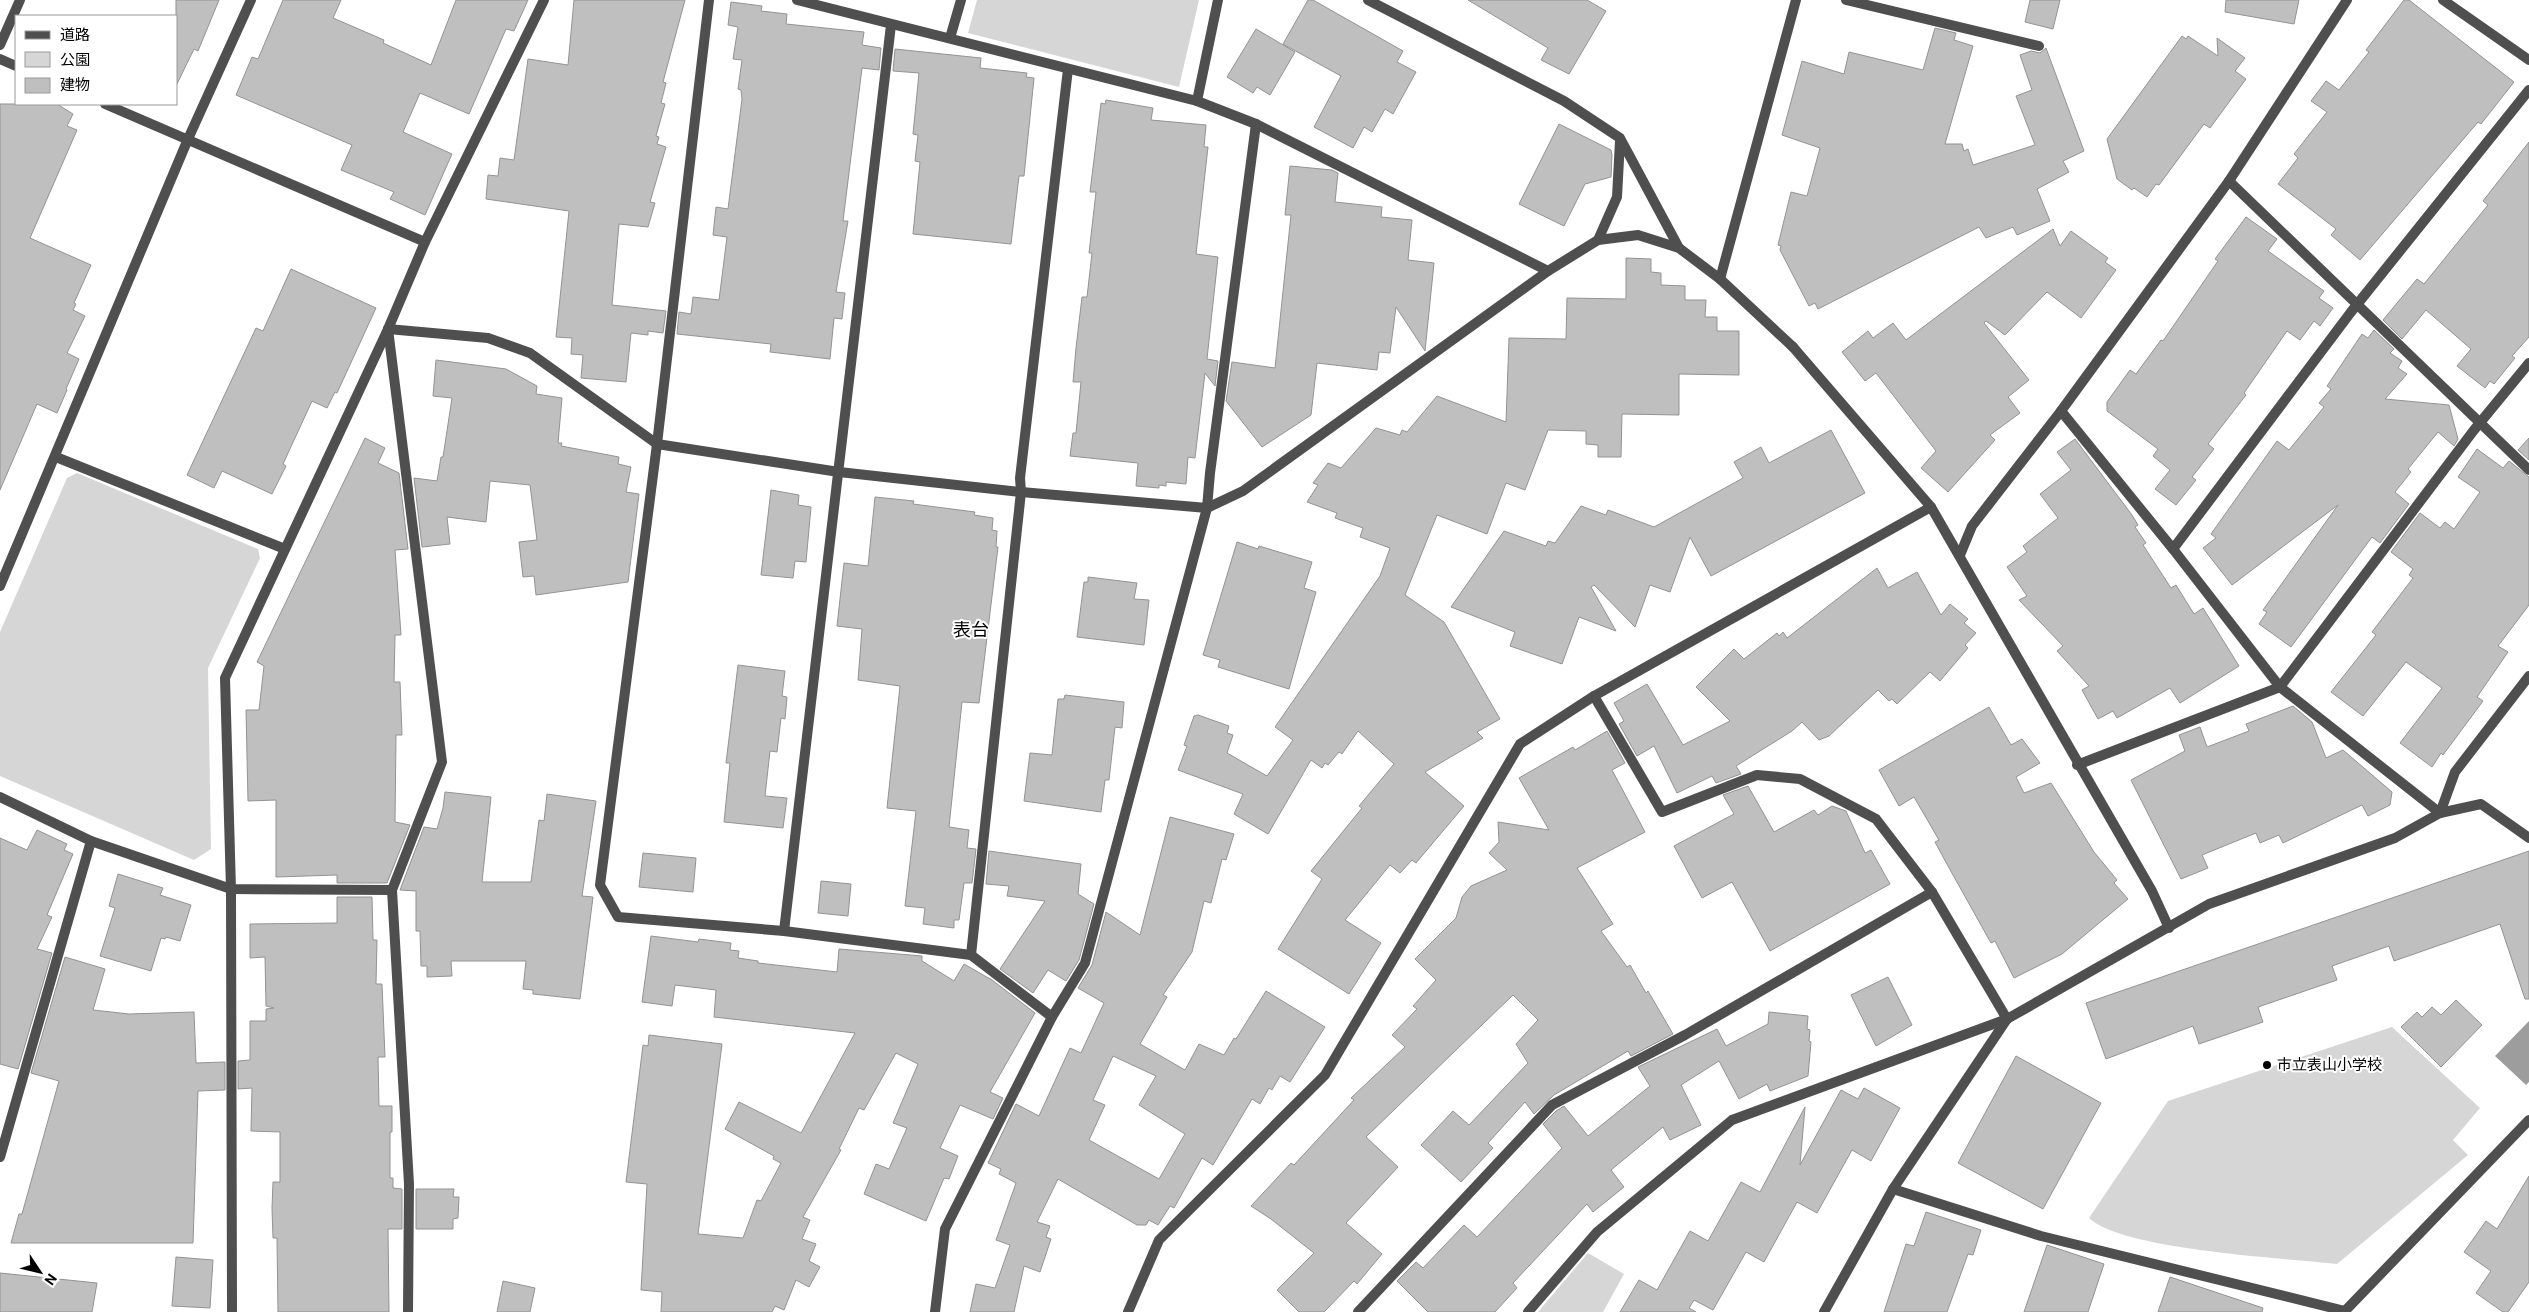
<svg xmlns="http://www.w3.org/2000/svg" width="2529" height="1312" viewBox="0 0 2529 1312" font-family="Roboto,'Noto Sans JP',sans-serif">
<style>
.green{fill:#d6d6d6}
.water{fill:#9d9d9d}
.building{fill:#bfbfbf;stroke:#939393;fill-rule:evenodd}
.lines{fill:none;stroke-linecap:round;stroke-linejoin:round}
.minor{stroke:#4f4f4f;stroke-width:10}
.tertiary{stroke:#4f4f4f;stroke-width:10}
.poi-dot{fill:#000;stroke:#fff;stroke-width:2}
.labels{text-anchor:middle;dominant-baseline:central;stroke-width:4;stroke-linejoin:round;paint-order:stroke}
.poi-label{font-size:15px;fill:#000;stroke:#fff;text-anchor:start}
.quarter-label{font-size:18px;fill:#000;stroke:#fff}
</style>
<rect width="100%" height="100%" fill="#fff"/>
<!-- green -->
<g class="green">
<polygon points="977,0 1199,0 1179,87 968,33"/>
<polygon points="77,473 258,549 260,558 208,668 211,849 194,860 0,776 0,632 67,478"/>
<path d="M2392,1027L2480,1108L2453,1140L2468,1155L2337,1264C2285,1258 2122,1250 2089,1218L2168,1101Z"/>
<polygon points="1588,1253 1624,1274 1603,1312 1538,1312"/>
</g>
<!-- water -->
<polygon class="water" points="2529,1021 2529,1082 2526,1085 2495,1056"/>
<!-- building -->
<g class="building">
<polygon points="176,0 219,0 198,51 194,49 176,86"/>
<polygon points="283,0 341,0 333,18 384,40 383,43 431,65 456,0 528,0 514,31 506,29 469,114 420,93 403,132 452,154 425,215 390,199 394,192 341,170 352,145 236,95 252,57 258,59"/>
<polygon points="574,0 685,0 663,82 666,83 661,103 665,104 656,136 659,137 657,144 666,147 650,202 655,203 648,227 619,224 612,305 666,311 663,333 648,331 648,335 631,333 626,382 581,378 583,355 571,354 572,338 556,337 569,211 486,199 488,175 498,176 500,158 514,160 528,59 568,65"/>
<polygon points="1308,0 1313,0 1403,51 1397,62 1416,72 1393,114 1385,109 1372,132 1364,127 1353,148 1314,127 1341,76 1283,44"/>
<polygon points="1468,0 1587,0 1606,11 1569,74 1541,60 1548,48"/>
<polygon points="2030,0 2060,0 2053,29 2025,22"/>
<polygon points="2226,0 2299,0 2294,24 2225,12"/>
<polygon points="2404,0 2409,0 2514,82 2481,124 2478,122 2360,260 2331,235 2336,229 2278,184 2298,158 2294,154 2327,112 2311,101 2326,81 2339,90 2369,52 2366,50"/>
<polygon points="731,2 762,6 761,11 787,14 786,24 864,32 862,45 881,48 879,70 862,68 843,221 848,221 836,292 845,293 842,319 834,318 830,359 770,352 771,344 677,334 679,312 691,314 693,297 719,300 727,237 713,235 716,207 728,209 742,99 741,90 738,89 742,60 733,59 738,27 728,25"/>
<polygon points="1935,28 1956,33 1954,40 1973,46 1945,144 1962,144 1964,151 1968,149 1973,165 2035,145 2016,96 2032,90 2020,55 2031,51 2040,53 2046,48 2084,151 2063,161 2069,172 2037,189 2050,221 2017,235 2013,227 1986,238 1979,227 1818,309 1815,303 1809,306 1780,250 1781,246 1778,245 1791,192 1807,196 1820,148 1782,135 1802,61 1844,74 1849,52 1923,70"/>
<polygon points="1256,29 1295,52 1270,95 1257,87 1253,93 1227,77"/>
<polygon points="2182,36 2186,39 2188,36 2218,56 2217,38 2245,58 2235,71 2246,79 2210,128 2204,124 2159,185 2156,184 2147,197 2134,188 2132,190 2117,179 2107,139"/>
<polygon points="895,49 981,58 980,68 1027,73 1026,77 1034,78 1024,176 1019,176 1011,244 913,234 920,162 915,161 918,135 913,134 919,73 893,71"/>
<polygon points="1106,100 1153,108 1151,120 1206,125 1204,147 1208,147 1196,254 1218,257 1207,359 1218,361 1215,386 1205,373 1195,458 1188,457 1186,484 1166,482 1166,486 1159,485 1159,488 1136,486 1138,463 1070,456 1073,433 1076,433 1081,382 1073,382 1076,348 1082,297 1087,297 1092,253 1089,253 1096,192 1090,192 1101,103 1105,104"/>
<polygon points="0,104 57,104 73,114 67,126 77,130 30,238 91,265 74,303 76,304 73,310 85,316 67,353 79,359 66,389 67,390 57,413 37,404 0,490"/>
<polygon points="1559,124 1611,150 1612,155 1611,177 1585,184 1564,226 1519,204"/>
<polygon points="2529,142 2529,337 2512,356 2515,358 2494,384 2490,381 2485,388 2457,366 2471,349 2426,310 2402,339 2383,320 2417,279 2424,284 2488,205 2483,201"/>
<polygon points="1290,166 1332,170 1338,173 1335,202 1382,207 1381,217 1412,220 1408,260 1434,263 1425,351 1396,307 1390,353 1379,352 1377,370 1317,363 1311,415 1262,447 1226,401 1232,362 1275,368 1291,215 1285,215"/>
<polygon points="2246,217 2277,239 2268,251 2324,291 2319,298 2333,308 2320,326 2314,321 2300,340 2287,331 2244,393 2246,395 2208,444 2214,449 2192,477 2196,480 2176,505 2155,489 2170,470 2153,456 2158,449 2107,411 2107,402 2130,370 2136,374 2161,340 2163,341 2218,261 2215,259"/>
<polygon points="2053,229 2060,246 2071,231 2108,258 2105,262 2116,270 2081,318 2047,292 2005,335 1986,321 1984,323 2029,380 2008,397 2020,413 1990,435 1995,440 1948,492 1921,468 1936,451 1876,373 1865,381 1842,352 1868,331 1873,338 1893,323 1906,340"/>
<polygon points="1626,258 1651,259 1651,272 1661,273 1661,285 1685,286 1685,300 1706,300 1705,317 1717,317 1717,331 1739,331 1739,375 1679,374 1679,415 1622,414 1621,457 1598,457 1598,445 1586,444 1586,431 1548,430 1525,490 1506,483 1487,534 1437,515 1405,595 1444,622 1500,719 1477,732 1483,738 1425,772 1464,806 1416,863 1412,860 1400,873 1390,865 1345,920 1381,943 1349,994 1278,949 1322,879 1311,871 1362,808 1359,806 1394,764 1358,731 1342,754 1339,752 1328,765 1325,763 1322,768 1311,760 1268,834 1234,814 1243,794 1178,770 1187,746 1184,745 1194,716 1198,715 1229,726 1227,733 1233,735 1227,753 1267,776 1293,740 1275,727 1380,576 1390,548 1360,537 1363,528 1335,518 1337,513 1307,502 1318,485 1313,483 1328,463 1341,468 1376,428 1400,435 1402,430 1407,432 1437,396 1506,422 1509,338 1566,339 1567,298 1626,299"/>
<polygon points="291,269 376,308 337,393 335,392 327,408 312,401 283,464 286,466 272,494 222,471 214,488 187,475 256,328 263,331"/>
<polygon points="2374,330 2394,349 2390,353 2402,361 2398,368 2407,374 2385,399 2449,405 2458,439 2454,446 2438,432 2408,469 2411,472 2395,492 2409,504 2380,543 2372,537 2291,647 2259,624 2267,612 2263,610 2338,505 2232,585 2203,548 2216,538 2211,534 2277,441 2289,450 2324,407 2319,403 2331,389 2327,386 2362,334 2368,338"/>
<polygon points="436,360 506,369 537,386 536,394 562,398 558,443 562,443 561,446 619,457 618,464 631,467 626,492 639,494 628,582 536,595 534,576 523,577 519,542 537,540 530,485 490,481 486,522 447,517 450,544 422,547 414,478 437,481 441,457 443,457 452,398 433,396"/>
<polygon points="1831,430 1865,493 1711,576 1690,537 1670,592 1650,585 1635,627 1594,585 1591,587 1616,631 1579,617 1562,664 1510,646 1515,632 1451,607 1504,531 1546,546 1548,541 1555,543 1581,506 1606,515 1608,510 1654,527 1743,478 1734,462 1761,447 1769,463"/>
<polygon points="365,438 385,448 378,463 399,473 408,549 395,550 401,635 395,635 394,682 400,682 402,735 396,735 395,822 410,825 387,883 337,883 337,875 276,877 276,800 248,801 246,710 259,710 264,666 257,662"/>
<polygon points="2529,438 2529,460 2518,450"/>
<polygon points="2075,439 2132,515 2138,525 2135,527 2146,543 2143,545 2171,588 2176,585 2194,614 2203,608 2239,666 2180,703 2170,688 2117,718 2113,711 2098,719 2082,690 2089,686 2057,651 2063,646 2019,600 2027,596 2007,567 2027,552 2023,546 2058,518 2040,494 2071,470 2057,452"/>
<polygon points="2477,449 2503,468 2509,461 2529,477 2529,605 2498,646 2508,652 2477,697 2483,701 2443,755 2441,753 2432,767 2400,743 2442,688 2406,662 2363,716 2331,692 2376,635 2372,632 2413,578 2409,575 2413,569 2391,552 2420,513 2440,528 2445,522 2454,529 2480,492 2458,477"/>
<polygon points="771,490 799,495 798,505 811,507 806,562 795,561 793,578 761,575"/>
<polygon points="875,497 914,501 913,504 975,512 974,515 993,518 992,530 997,531 996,547 998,547 979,703 962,702 949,827 969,830 967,848 976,849 972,883 964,883 959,920 954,920 954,928 923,924 925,908 905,906 916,811 887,808 900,686 858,680 862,629 837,626 844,563 868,566"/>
<polygon points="1237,542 1258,549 1259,546 1312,562 1304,588 1316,592 1289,689 1218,667 1220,660 1203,655"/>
<polygon points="1877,568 1888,588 1917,572 1941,615 1950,604 1968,619 1964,623 1976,633 1965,645 1968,648 1940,681 1930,672 1897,704 1892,699 1889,701 1878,690 1829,736 1819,740 1802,722 1792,731 1736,766 1741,774 1716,783 1712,776 1677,793 1654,746 1637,756 1619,724 1624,721 1614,703 1647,684 1683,745 1730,721 1696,687 1734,649 1744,659 1777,633 1779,636 1783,632 1787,638"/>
<polygon points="1088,577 1137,583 1134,599 1149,600 1144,645 1077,637 1084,582 1088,582"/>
<polygon points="738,665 785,671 782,696 787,697 785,719 781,718 777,752 770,751 765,796 787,798 783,828 724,822 730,763 726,763"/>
<polygon points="1065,695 1124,702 1122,728 1115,727 1109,780 1105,780 1101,812 1024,801 1030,753 1052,755 1058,699 1064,699"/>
<polygon points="2293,706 2312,722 2326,758 2343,750 2392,792 2390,805 2368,816 2362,805 2283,843 2279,835 2260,843 2256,833 2202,855 2208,868 2181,879 2131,780 2185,751 2179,735 2200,727 2207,747 2249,731 2246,724"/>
<polygon points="1989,707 2011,745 2022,739 2040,763 2016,777 2024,793 2051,783 2094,852 2117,880 2114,883 2128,899 2062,954 2014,978 1995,941 1991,943 1948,866 1935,842 1939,840 1914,797 1899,806 1879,770"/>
<polygon points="1607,731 1625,763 1612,770 1645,832 1577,868 1613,924 1601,931 1627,967 1630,965 1646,993 1648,991 1673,1034 1631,1056 1628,1051 1554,1095 1534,1114 1525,1102 1488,1143 1493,1148 1461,1182 1421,1145 1453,1111 1469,1125 1528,1063 1516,1044 1538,1020 1513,995 1366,1137 1398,1167 1346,1223 1382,1254 1357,1284 1354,1281 1324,1312 1299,1312 1277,1290 1314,1253 1271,1219 1251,1206 1291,1163 1294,1165 1354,1100 1351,1098 1405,1047 1392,1035 1417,1009 1413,1006 1436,980 1415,959 1456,918 1462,897 1471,886 1507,870 1489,853 1499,842 1498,822 1549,830 1519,778 1573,747 1575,750"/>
<polygon points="1748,786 1774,832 1814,810 1818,815 1832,806 1846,811 1865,853 1871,850 1890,884 1770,951 1732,882 1702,898 1674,846 1734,814 1723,795"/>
<polygon points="445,792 491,797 482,882 531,882 539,820 544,821 547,794 596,801 582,896 593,897 580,999 533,994 533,990 523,989 526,961 451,961 452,976 427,977 427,966 421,966 420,931 416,931 416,891 400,890 424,827 437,829 443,808"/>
<path d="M1170,817L1234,834L1226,860L1222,859L1211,903L1204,901L1192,952L1163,995L1167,997L1140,1044L1185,1070L1199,1044L1224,1055L1234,1038L1236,1039L1266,991L1325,1027L1290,1082L1280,1076L1272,1090L1269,1088L1260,1104L1252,1099L1213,1165L1202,1158L1174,1208L1170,1206L1158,1225L1149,1220L1146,1225H1137L1058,1179L1037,1222L1050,1226L1046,1237L1051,1239L1040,1272L1024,1266L1014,1312H970L976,1284L995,1288L1010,1245L996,1240L1016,1183L999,1174L1001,1169L988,1163L1016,1104L1039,1116L1070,1048L1081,1053L1104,1003L1078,988L1092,965L1106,912L1140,935ZM1113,1056L1156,1076L1139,1105L1185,1134L1159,1179L1089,1140L1105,1105L1093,1100Z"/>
<polygon points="37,830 67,844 64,850 73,854 47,915 52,917 37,949 52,953 18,1069 0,1064 0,838 27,850"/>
<polygon points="989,851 1081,864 1078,894 1094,904 1079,960 1066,981 1048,970 1033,993 1000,969 1045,901 1007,896 1009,886 986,884"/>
<polygon points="2529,851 2529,999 2525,999 2500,924 2394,961 2389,946 2332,966 2337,980 2258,1007 2263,1022 2199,1044 2193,1026 2106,1059 2086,1003"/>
<polygon points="643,853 696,858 693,892 639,887"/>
<polygon points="118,874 163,888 160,895 191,905 180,941 166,937 165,939 161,938 151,971 100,956 115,908 109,906"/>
<polygon points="821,881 851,884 848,916 818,913"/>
<polygon points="337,897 372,897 373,940 377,940 376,984 382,984 385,1057 378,1057 379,1106 392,1106 392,1132 390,1132 390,1178 393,1178 393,1188 402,1189 402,1229 388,1229 389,1312 278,1312 277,1238 273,1238 272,1208 273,1182 280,1182 280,1132 251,1131 252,1088 238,1089 238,1061 250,1060 250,1021 266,1021 266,1009 274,1008 266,1006 265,957 250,958 250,924 337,923"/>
<polygon points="651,936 698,942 699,939 731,943 730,950 739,951 738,958 758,961 758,963 837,972 839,949 922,956 922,961 954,981 964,964 992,980 1035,1013 990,1092 1003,1098 993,1119 960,1105 940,1148 958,1156 949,1179 944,1178 926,1221 864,1194 876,1164 889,1169 907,1128 893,1123 918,1064 896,1053 864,1110 859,1108 839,1149 841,1150 803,1217 810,1220 802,1239 816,1244 809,1261 820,1267 809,1287 796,1280 784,1310 775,1306 772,1312 661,1312 662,1292 641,1290 647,1184 626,1182 643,1045 648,1046 649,1035 722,1044 698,1234 743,1238 757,1200 761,1201 781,1163 773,1159 774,1156 725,1129 739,1102 801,1133 855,1033 714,1017 716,990 675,985 672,1006 642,1002"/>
<polygon points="65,957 105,969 93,1010 129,1014 194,1012 196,1063 225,1062 225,1090 198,1091 193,1243 11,1243 19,1214 22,1214 59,1081 31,1073"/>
<polygon points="1888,977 1912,1025 1876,1046 1851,995"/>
<polygon points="2456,1000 2482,1025 2441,1067 2401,1027 2417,1012 2422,1017 2432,1007 2441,1015"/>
<polygon points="1769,1012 1808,1016 1807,1029 1810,1030 1809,1041 1811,1042 1808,1076 1770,1091 1767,1084 1739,1099 1719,1061 1681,1085 1701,1125 1670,1140 1663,1127 1611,1170 1624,1187 1593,1212 1587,1204 1513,1283 1517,1288 1495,1312 1428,1312 1397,1281 1416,1262 1423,1268 1464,1225 1477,1237 1562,1148 1543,1124 1556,1111 1564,1106 1588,1136 1650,1086 1638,1067 1717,1029 1726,1046 1768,1024"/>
<polygon points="2016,1056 2101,1103 2043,1209 1958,1163"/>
<polygon points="1864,1088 1900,1108 1871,1161 1852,1150 1817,1213 1797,1202 1764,1262 1746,1252 1713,1310 1694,1300 1689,1308 1696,1312 1620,1312 1639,1280 1657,1290 1690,1231 1708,1241 1741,1182 1760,1192 1805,1107 1800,1165 1841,1090 1858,1099"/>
<polygon points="2529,1176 2529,1282 2508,1312 2503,1312 2476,1293 2491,1271 2464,1252 2486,1221 2497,1229"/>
<polygon points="416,1189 454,1189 453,1197 459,1197 458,1218 453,1219 453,1229 416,1229"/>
<polygon points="1926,1212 1981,1230 1973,1255 1968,1254 1947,1312 1884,1312 1906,1244 1914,1246"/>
<polygon points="2047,1245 2104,1264 2088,1312 2024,1312"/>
<polygon points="176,1257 213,1260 210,1308 172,1306"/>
<polygon points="0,1273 97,1283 92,1312 0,1312"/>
<polygon points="2170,1277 2263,1308 2262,1312 2158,1312"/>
<polygon points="503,1281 535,1288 530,1312 497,1312"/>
</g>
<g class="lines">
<!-- minor -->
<g class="minor">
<polyline points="709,0 657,444 600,885 618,917 784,931 971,955 1052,1017"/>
<polyline points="797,0 1197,101 1256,124 1548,271"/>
<polyline points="1368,0 1564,101 1620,138 1679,248"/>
<polyline points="1846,0 2039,46"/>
<polyline points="2443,0 2529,60"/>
<polyline points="950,38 961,0"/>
<polyline points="0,45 20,0"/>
<polyline points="0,59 16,66"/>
<polyline points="1197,101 1218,0"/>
<polyline points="105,104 425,242"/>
<polyline points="2229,181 2529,470"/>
<polyline points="1598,240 1617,197 1620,141"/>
<polyline points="1720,279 1796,0"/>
<polyline points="388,329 442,762 392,890 409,1184 408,1312"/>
<polyline points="2061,411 2173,549 2280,687 2440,813 2481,804 2529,838"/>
<polyline points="56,457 285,549"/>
<polyline points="2173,549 2351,312 2529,90"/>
<polyline points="0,586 188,139 251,0"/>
<polyline points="1594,696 1662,812 1757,775 1800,779 1876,819 1932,892 2007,1019"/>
<polyline points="2077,765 2280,687 2474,430 2529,363"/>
<polyline points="0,797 91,841 231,889 392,890"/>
<polyline points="2440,813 2455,772 2529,676"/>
<polyline points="784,931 891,25"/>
<polyline points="971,955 1021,492 1020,478 1068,69"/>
<polyline points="0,1157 91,841"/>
<polyline points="1893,1189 2041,1236 2345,1311"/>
<polyline points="232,1312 231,889 225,678 388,329 425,242 544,0"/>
<polyline points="935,1312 945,1229 1052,1017 1085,963 1207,508 1210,473 1256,124"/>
<polyline points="1128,1312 1159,1240 1325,1075 1520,744 1594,696 1931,507 1793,347"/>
<polyline points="1358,1312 1552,1105 1685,1035 1932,892"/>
<polyline points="1528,1312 1597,1232 1732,1120 2007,1019"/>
<polyline points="1824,1312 1893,1189 2007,1019"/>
<polyline points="2344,1312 2529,1120"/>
</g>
<!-- tertiary -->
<g class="tertiary">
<polyline points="388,329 488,338 530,353 657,444 839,472 1021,492 1207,508 1243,491 1548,271 1598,240 1638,235 1679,248 1720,279 1793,347"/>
<polyline points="1931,507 2152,891 2169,928"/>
<polyline points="1960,555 1972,526 2061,411 2229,181 2347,0"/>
<polyline points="2007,1019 2209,904 2395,838 2440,813"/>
</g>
</g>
<!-- markers -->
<circle class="poi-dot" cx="2267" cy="1065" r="5"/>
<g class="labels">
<!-- poi labels -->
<g class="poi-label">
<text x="2277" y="1065">市立表山小学校</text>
</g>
<!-- quarter labels -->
<g class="quarter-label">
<text x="971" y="629">表台</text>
</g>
</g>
<!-- legend -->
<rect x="15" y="15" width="162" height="90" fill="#ffffff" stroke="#999999"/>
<rect x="25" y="31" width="25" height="8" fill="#4f4f4f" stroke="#999999"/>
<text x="60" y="40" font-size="15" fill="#000000">道路</text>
<rect x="25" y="52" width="25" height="15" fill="#d6d6d6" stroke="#999999"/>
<text x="60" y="65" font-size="15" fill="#000000">公園</text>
<rect x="25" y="78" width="25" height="15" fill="#bfbfbf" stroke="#999999"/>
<text x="60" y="90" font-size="15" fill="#000000">建物</text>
<!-- north arrow -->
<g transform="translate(40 1272) rotate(125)" stroke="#ffffff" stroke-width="4" paint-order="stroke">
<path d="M0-4L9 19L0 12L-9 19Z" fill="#000000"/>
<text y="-8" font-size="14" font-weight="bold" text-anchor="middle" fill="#000000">N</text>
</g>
</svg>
